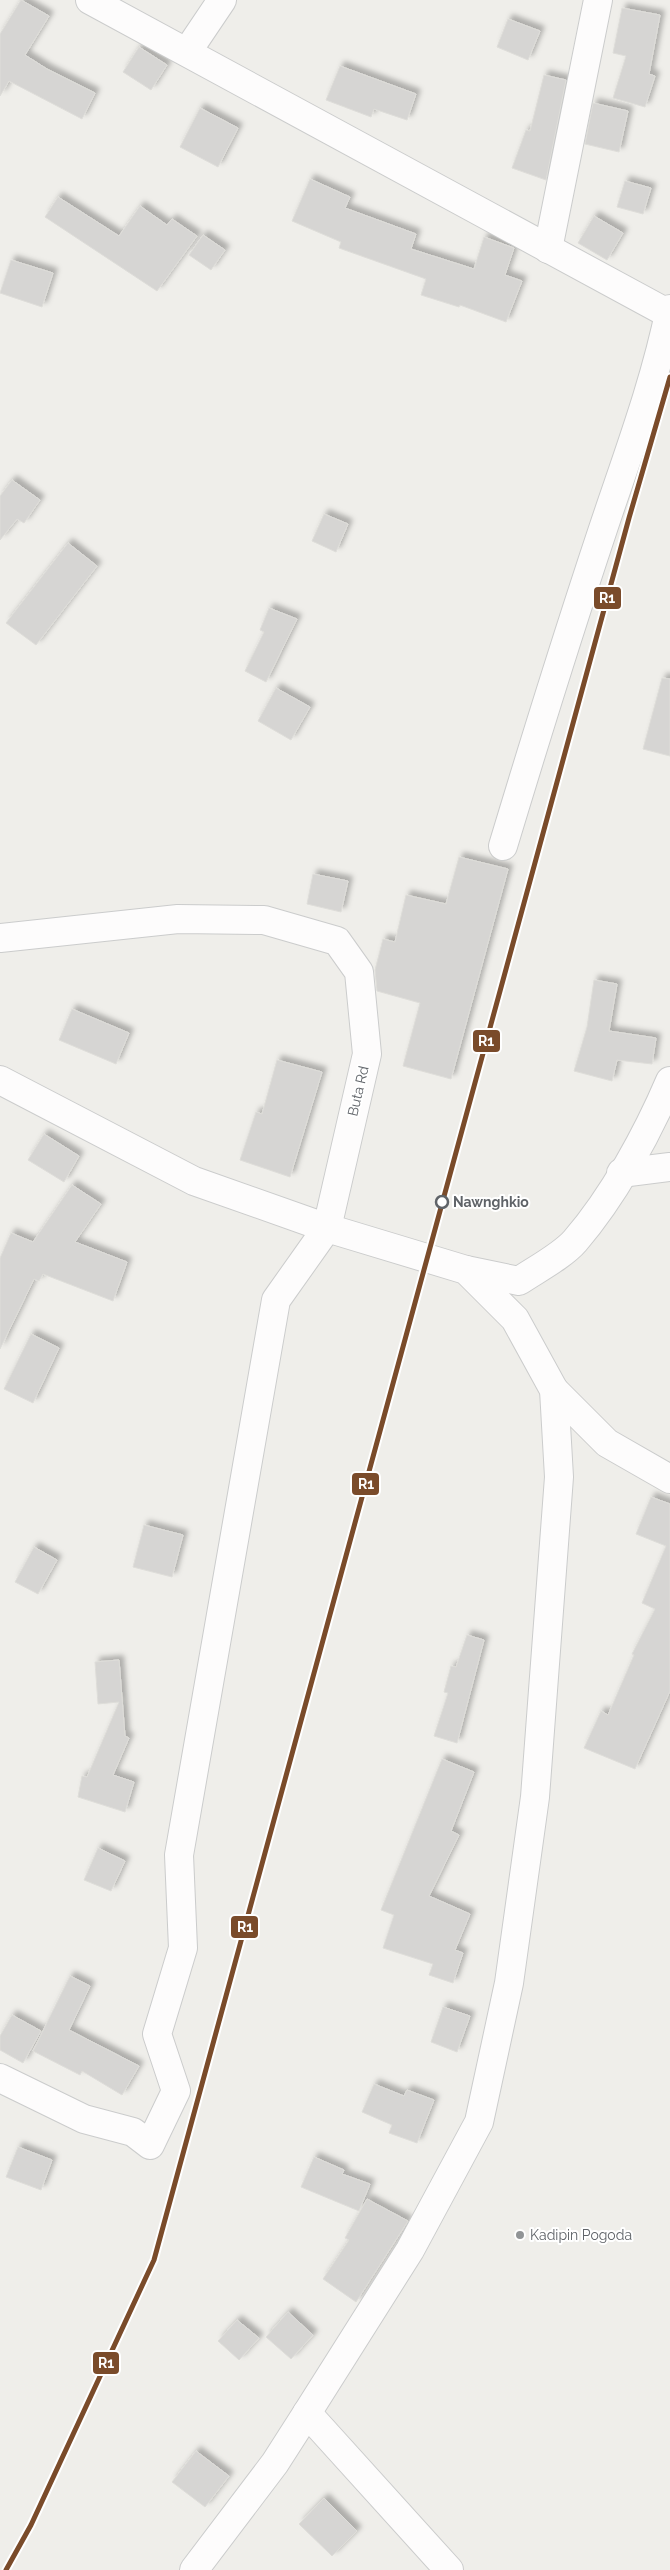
<svg xmlns="http://www.w3.org/2000/svg" width="670" height="2570" viewBox="0 0 670 2570" font-family="Raleway,sans-serif">
<style>
.building{fill:#d6d5d3;stroke:#deddd9;filter:url(#shadow)}
.lines{fill:none;stroke-linecap:round;stroke-linejoin:round}
.minor-casing{stroke:#cbcccc;stroke-width:30}
.minor{stroke:#fdfcfc;stroke-width:28}
.rail-1-casing{stroke:#fff;stroke-width:9}
.rail-1{stroke:#7a4b2a;stroke-width:5}
.stop-dot{fill:#fff;stroke:#5f6368;stroke-width:2.5}
.poi-dot{fill:#919496;stroke:#fff;stroke-width:2}
.labels{text-anchor:middle;dominant-baseline:central;stroke-width:4;stroke-linejoin:round;paint-order:stroke}
.street-label{font-size:14px;fill:#5f6368;stroke:#fff}
.stop-label{font-size:14px;font-weight:bold;fill:#5f6368;stroke:#fff;text-anchor:start}
.poi-label{font-size:14px;fill:#5f6368;stroke:#fff;text-anchor:start}
.line-badge{stroke:#fff;stroke-width:2}
.badge-label{font-size:14px;text-anchor:middle;font-weight:bold;fill:#fff}
</style>
<defs>
<filter id="shadow"><feDropShadow dx="4.5" dy="-4.5" stdDeviation="2.5" flood-color="#0004"/></filter>
</defs>
<rect width="100%" height="100%" fill="#efeeea"/>
<!-- building -->
<g class="building">
<polygon points="21,0 49,16 25,55 47,69 95,93 82,119 9,81 0,96 0,34"/>
<polygon points="622,8 660,15 649,74 655,76 645,107 613,98 626,56 613,53"/>
<polygon points="508,19 540,31 528,60 497,47"/>
<polygon points="139,47 167,65 151,90 123,72"/>
<polygon points="340,66 416,94 407,120 374,109 371,117 326,100"/>
<polygon points="544,75 566,80 546,180 512,168 526,130 530,131"/>
<polygon points="593,103 628,111 619,152 585,144"/>
<polygon points="200,108 238,128 218,167 180,147"/>
<polygon points="310,179 350,197 345,208 416,234 411,249 474,269 484,237 514,248 505,275 522,281 506,322 460,305 459,307 421,295 426,279 339,248 341,242 292,221"/>
<polygon points="625,181 651,188 643,214 617,207"/>
<polygon points="58,197 119,236 140,206 167,225 172,219 197,236 157,291 45,217"/>
<polygon points="594,216 623,233 607,260 578,243"/>
<polygon points="203,235 225,250 211,270 189,255"/>
<polygon points="11,260 53,273 42,307 0,293"/>
<polygon points="12,480 40,500 24,523 17,519 0,540 0,496"/>
<polygon points="324,514 348,524 336,552 312,541"/>
<polygon points="68,543 97,566 36,645 6,623"/>
<polygon points="269,608 297,619 266,682 245,671 264,632 260,630"/>
<polygon points="662,678 670,679 670,756 643,749"/>
<polygon points="276,688 310,707 291,740 258,721"/>
<polygon points="459,857 508,869 451,1079 403,1066 420,1003 377,991 375,970 383,939 395,942 406,895 446,904"/>
<polygon points="313,874 348,881 341,912 307,904"/>
<polygon points="594,980 617,984 609,1031 656,1038 652,1064 617,1060 612,1081 574,1071 587,1027"/>
<polygon points="72,1009 129,1033 116,1064 59,1040"/>
<polygon points="277,1060 322,1072 290,1177 240,1160 256,1112 262,1114"/>
<polygon points="44,1134 79,1156 64,1182 28,1160"/>
<polygon points="72,1185 101,1204 75,1242 127,1262 113,1301 43,1274 39,1281 34,1279 0,1349 0,1258 11,1233 33,1242"/>
<polygon points="31,1334 59,1348 33,1403 4,1389"/>
<polygon points="651,1497 670,1504 670,1691 635,1769 584,1748 601,1711 608,1715 634,1655 632,1654 655,1609 642,1603 666,1546 636,1534"/>
<polygon points="144,1525 183,1535 172,1577 133,1567"/>
<polygon points="34,1547 57,1560 38,1594 15,1582"/>
<polygon points="467,1635 484,1640 457,1743 434,1736 448,1693 444,1692 451,1666 456,1667"/>
<polygon points="119,1660 125,1736 129,1738 113,1775 134,1782 125,1812 78,1797 82,1776 87,1777 119,1702 98,1704 95,1662"/>
<polygon points="442,1759 474,1772 451,1831 459,1835 429,1896 470,1914 455,1950 463,1953 453,1983 429,1975 433,1964 383,1948 394,1915 381,1910"/>
<polygon points="98,1848 125,1861 111,1891 84,1880"/>
<polygon points="70,1976 90,1986 69,2030 139,2066 122,2095 82,2071 80,2075 33,2051"/>
<polygon points="443,2007 470,2016 457,2052 431,2042"/>
<polygon points="12,2015 41,2031 23,2063 0,2050 0,2036"/>
<polygon points="374,2084 404,2096 407,2090 434,2100 417,2143 389,2133 392,2125 362,2112"/>
<polygon points="18,2147 52,2160 41,2190 6,2177"/>
<polygon points="314,2157 344,2170 342,2174 370,2184 359,2211 301,2187"/>
<polygon points="367,2199 408,2221 356,2302 323,2279 349,2240 345,2238"/>
<polygon points="288,2312 313,2335 291,2359 266,2337"/>
<polygon points="237,2320 259,2338 239,2360 218,2341"/>
<polygon points="196,2451 229,2476 205,2507 172,2482"/>
<polygon points="324,2498 357,2531 332,2556 299,2524"/>
</g>
<g class="lines">
<!-- minor casing -->
<g class="minor-casing">
<g id="minor">
<polyline points="90,0 669,314"/>
<polyline points="187,52 222,0"/>
<polyline points="548,249 598,0"/>
<path d="M503,846C535,740 568,634 603,529C627,457 655,383 670,309"/>
<polyline points="0,938 178,919 264,920 337,941 359,972 367,1054 327,1228 276,1300 179,1855 183,1948 157,2034 176,2091 150,2145 133,2132 84,2119 0,2078"/>
<polyline points="0,1080 194,1181 327,1228 466,1270 515,1319 554,1390 559,1477 535,1797 509,1983 479,2122 410,2250 307,2413 275,2463 194,2570"/>
<polyline points="621,1173 670,1167"/>
<path d="M466,1270L519,1281C535,1270 562,1256 575,1241C613,1197 647,1135 670,1081"/>
<polyline points="554,1390 607,1443 670,1479"/>
<polyline points="307,2413 449,2570"/>
</g>
</g>
<!-- minor -->
<use href="#minor" class="minor"/>
<!-- rail-1 casing -->
<g class="rail-1-casing">
<polyline id="rail-1" points="6,2570 31,2525 154,2260 629,518 670,377"/>
</g>
<!-- rail-1 -->
<use href="#rail-1" class="rail-1"/>
</g>
<!-- markers -->
<circle class="stop-dot" cx="442" cy="1202" r="6"/>
<circle class="poi-dot" cx="520" cy="2235" r="5"/>
<g class="labels">
<!-- street labels -->
<g class="street-label">
<text transform="translate(358 1091) rotate(-77)">Buta Rd</text>
</g>
<!-- stop labels -->
<g class="stop-label">
<text x="453" y="1202">Nawnghkio</text>
</g>
<!-- poi labels -->
<g class="poi-label">
<text x="530" y="2235">Kadipin Pogoda</text>
</g>
</g>
<g class="line-badge">
<rect x="593" y="586" width="29" height="24" rx="5" fill="#7a4b2a"/>
<rect x="472" y="1029" width="29" height="24" rx="5" fill="#7a4b2a"/>
<rect x="351" y="1472" width="29" height="24" rx="5" fill="#7a4b2a"/>
<rect x="230" y="1915" width="29" height="24" rx="5" fill="#7a4b2a"/>
<rect x="92" y="2351" width="28" height="24" rx="5" fill="#7a4b2a"/>
</g>
<g class="badge-label">
<text x="607" y="603">R1</text>
<text x="486" y="1046">R1</text>
<text x="366" y="1489">R1</text>
<text x="245" y="1932">R1</text>
<text x="106" y="2368">R1</text>
</g>
</svg>
